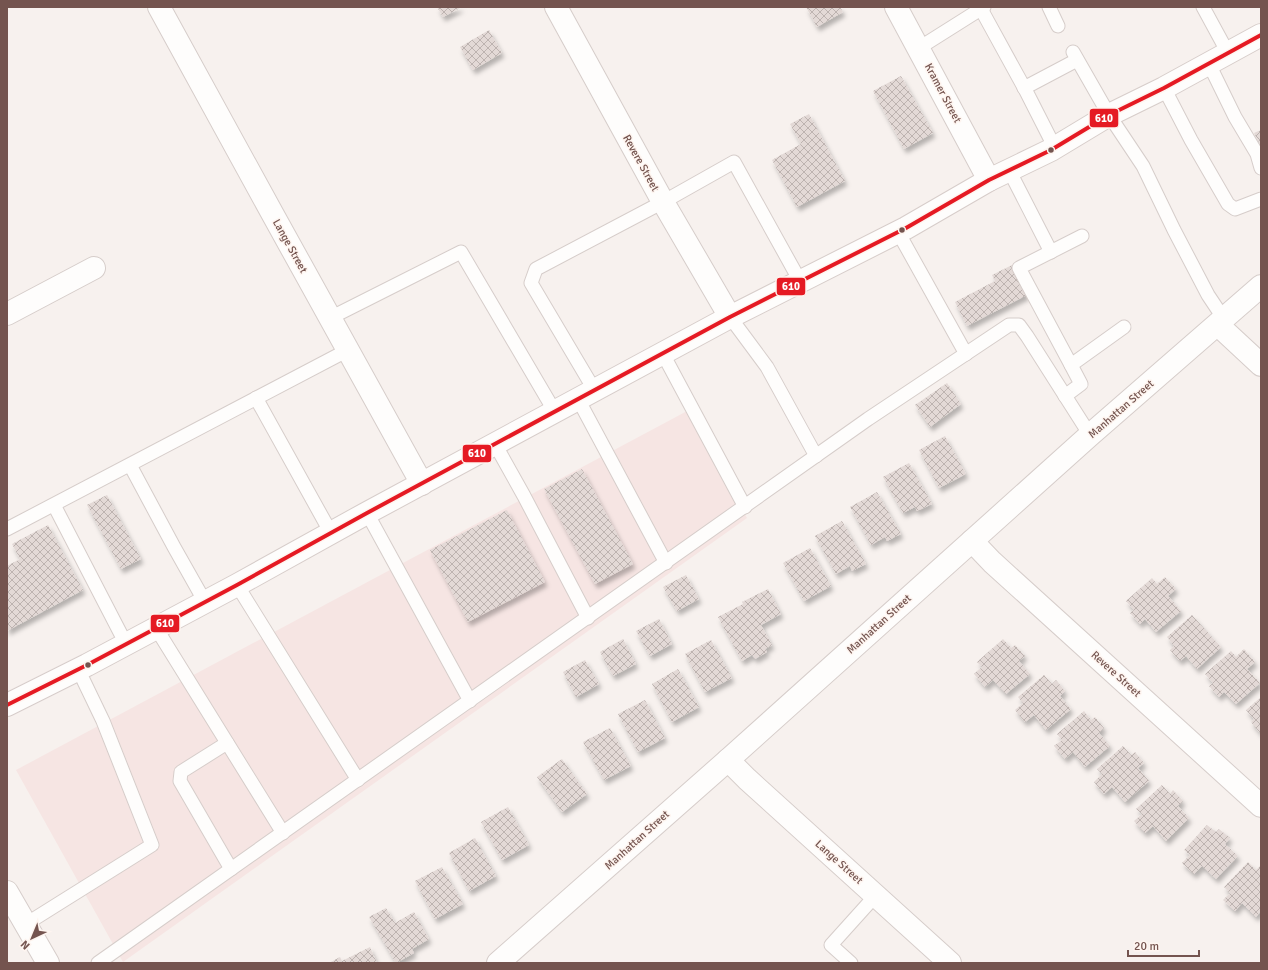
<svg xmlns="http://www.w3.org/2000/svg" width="1268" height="970" viewBox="0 0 1268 970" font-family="Signika,sans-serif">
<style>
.commercial{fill:#f6e5e3}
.building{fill:url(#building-cross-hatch);filter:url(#shadow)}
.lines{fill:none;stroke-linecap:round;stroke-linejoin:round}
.service-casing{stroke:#d6cdca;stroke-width:15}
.minor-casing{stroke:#d6cdca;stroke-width:24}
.tertiary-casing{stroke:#d6cdca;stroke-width:24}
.secondary-casing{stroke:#d7cdca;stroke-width:24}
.service{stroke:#fefdfc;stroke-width:13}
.minor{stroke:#fefdfc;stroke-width:22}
.tertiary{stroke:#fefdfc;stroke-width:22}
.secondary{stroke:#fefdfc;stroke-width:22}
.bus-1-casing{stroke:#fef5f0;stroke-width:7}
.bus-1{stroke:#e51a23;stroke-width:4}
.bus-dot{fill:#74544f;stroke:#fef5f0;stroke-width:1.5}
.labels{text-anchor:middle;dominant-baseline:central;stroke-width:3;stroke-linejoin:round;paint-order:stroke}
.street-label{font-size:11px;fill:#74544f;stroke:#fef5f0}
.line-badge{stroke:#fef5f0;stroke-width:1.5}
.badge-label{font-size:11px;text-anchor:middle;font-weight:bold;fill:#fff}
</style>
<defs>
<pattern id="building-cross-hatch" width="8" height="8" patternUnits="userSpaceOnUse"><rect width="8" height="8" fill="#e3d9d6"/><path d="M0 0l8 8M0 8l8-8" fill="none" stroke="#bdb3b0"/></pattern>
<filter id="shadow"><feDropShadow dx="2.5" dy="4.5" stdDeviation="2" flood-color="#0004"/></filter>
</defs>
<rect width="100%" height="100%" fill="#f7f1ee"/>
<!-- commercial -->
<polygon class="commercial" points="689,410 747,518 123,962 16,770"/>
<!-- building -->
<g class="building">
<polygon points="437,7 462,7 443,17"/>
<polygon points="806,7 840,7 843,12 817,27"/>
<polygon points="489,30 502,53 473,70 460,47"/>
<polygon points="901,76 933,133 904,149 873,91"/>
<polygon points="809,114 845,181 797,207 772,160 801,144 790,124"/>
<polygon points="1261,130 1261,146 1254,133"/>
<polygon points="1012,265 1027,295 967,326 955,302 995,281 992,275"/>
<polygon points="947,383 961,404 930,427 915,405"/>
<polygon points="945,436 966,474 939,488 919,450"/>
<polygon points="909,463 932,504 917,511 915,507 903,513 883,477"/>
<polygon points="582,469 633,564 595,584 544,489"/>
<polygon points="877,492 901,534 887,541 885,537 871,545 850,507"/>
<polygon points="107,495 141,559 121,569 87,505"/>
<polygon points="507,510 545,582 468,622 430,550"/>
<polygon points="842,521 866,564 852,571 850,566 836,574 815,536"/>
<polygon points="48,525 83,590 7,631 7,566 20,559 12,544"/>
<polygon points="810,548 831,586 804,601 783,563"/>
<polygon points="686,575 699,599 677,611 663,587"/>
<polygon points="1165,577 1176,589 1168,596 1181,611 1156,632 1145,619 1140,624 1130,613 1134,610 1126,601 1152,578 1157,584"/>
<polygon points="768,589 781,614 761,625 772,645 765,649 767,652 755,659 752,655 742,661 718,617 743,604 742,602"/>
<polygon points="1192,615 1221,647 1197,669 1186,656 1180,661 1170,650 1174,646 1167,637"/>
<polygon points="659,619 672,644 650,656 636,631"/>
<polygon points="623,639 636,664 613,676 600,652"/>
<polygon points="1003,639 1011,648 1015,645 1025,656 1019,661 1030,674 1006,694 993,680 985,687 974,674 982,667 977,662"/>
<polygon points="711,640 732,678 705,692 685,654"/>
<polygon points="1244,649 1255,662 1247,669 1260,683 1236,704 1224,692 1219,697 1209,686 1213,683 1205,674 1231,651 1236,657"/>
<polygon points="585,660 599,684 576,697 563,672"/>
<polygon points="678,669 699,707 672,722 652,684"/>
<polygon points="1044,675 1052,684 1056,680 1065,691 1060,696 1071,709 1046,730 1034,715 1025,722 1015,710 1023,703 1018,697"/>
<polygon points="1261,697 1261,732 1260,733 1251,722 1254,719 1246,710"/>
<polygon points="645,700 665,738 638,752 618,714"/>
<polygon points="1084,711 1091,720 1095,717 1104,728 1099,733 1110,746 1085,767 1073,752 1065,759 1054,746 1062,740 1057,734"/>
<polygon points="610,728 631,766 604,780 583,742"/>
<polygon points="1123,746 1131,755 1135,752 1144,763 1138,768 1149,781 1125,802 1112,787 1104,794 1094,782 1102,774 1097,769"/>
<polygon points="562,759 587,794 562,812 537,777"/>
<polygon points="1162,785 1170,794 1173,790 1183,801 1178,806 1189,818 1166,841 1153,826 1145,833 1134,821 1142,814 1136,809"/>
<polygon points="508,807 529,845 502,860 481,822"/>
<polygon points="1207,825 1216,832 1219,829 1230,838 1225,844 1238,856 1216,879 1202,866 1194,874 1182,863 1190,855 1184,850"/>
<polygon points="475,838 496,876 469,891 449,853"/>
<polygon points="1248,862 1256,870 1260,866 1261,867 1261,911 1256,917 1242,903 1235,911 1223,900 1230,893 1224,887"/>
<polygon points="442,867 463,904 435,919 415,881"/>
<polygon points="386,908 395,923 414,912 429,939 412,949 414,953 396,963 369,917"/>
<polygon points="370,947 377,963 329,963 340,957 342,961"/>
</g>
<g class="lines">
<!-- service casing -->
<g class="service-casing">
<g id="service">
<polyline points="1049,7 1058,26"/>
<polyline points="1203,7 1228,53"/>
<polyline points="981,9 1026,91 1055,148"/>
<polyline points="919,48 984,7"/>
<polyline points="1073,52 1109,115 1143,166 1174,230 1208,295 1224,319"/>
<polyline points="1209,64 1235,117 1257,154 1261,168"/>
<polyline points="1024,88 1077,60"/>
<polyline points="1164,88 1191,140 1228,204 1235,209 1261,199"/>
<polyline points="1009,170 1051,252"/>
<polyline points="898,232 966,354"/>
<polyline points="730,317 767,367 816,456"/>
<polyline points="330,318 461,252 555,412"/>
<polyline points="663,354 745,507"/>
<polyline points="1071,365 1019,268 1082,236"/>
<polyline points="595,391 531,283 536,269 663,202 734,162 800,281"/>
<polyline points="1065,396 1081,384 1071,365 1124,327"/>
<polyline points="256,398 331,533"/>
<polyline points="578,399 666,563"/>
<polyline points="495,444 524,496 588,618"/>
<polyline points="130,465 174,547 205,602"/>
<polyline points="54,505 126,644"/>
<polyline points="367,513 470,701"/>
<polyline points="7,529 348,350"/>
<polyline points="237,585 358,780"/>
<polyline points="156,628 283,833"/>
<polyline points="227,743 181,772 180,781 231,869"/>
<polyline points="26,924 152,845 103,721 78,669"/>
<polyline points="98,963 868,419 1009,325 1019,325 1027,336 1090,435"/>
<polyline points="851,963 831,945 876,895"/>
</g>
</g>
<!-- minor casing -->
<g class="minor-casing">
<g id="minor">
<polyline points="159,7 272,213 422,484"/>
<polyline points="556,7 663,202 730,317"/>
<polyline points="896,7 989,180"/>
<polyline points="7,314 94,268"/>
<polyline points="1218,325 1261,365"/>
<polyline points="972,541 992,562 1261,806"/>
<polyline points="728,760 747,779 950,963"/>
<polyline points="498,963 728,760 1090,435 1261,286"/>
</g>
</g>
<!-- tertiary casing -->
<g class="tertiary-casing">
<polyline id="tertiary" points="7,892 48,963"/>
</g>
<!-- secondary casing -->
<g class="secondary-casing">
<polyline id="secondary" points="7,705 87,665 237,585 367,513 730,317 906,228 989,180 1051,150 1109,115 1164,88 1261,35"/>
</g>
<!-- service -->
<use href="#service" class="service"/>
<!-- minor -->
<use href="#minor" class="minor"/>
<!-- tertiary -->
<use href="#tertiary" class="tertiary"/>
<!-- secondary -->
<use href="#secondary" class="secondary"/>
<!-- bus-1 casing -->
<g class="bus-1-casing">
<polyline id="bus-1" points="7,705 87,665 237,585 367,513 730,317 906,228 989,180 1051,150 1109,115 1164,88 1261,35"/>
</g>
<!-- bus-1 -->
<use href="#bus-1" class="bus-1"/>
</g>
<!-- markers -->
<g class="bus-dot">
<circle cx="1051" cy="150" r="3.5"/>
<circle cx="902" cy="230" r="3.5"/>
<circle cx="88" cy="665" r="3.5"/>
</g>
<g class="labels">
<!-- street labels -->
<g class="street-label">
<text transform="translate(943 93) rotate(62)">Kramer Street</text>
<text transform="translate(641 163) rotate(61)">Revere Street</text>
<text transform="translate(290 246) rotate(61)">Lange Street</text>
<text transform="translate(1121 409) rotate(-41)">Manhattan Street</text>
<text transform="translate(879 624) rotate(-42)">Manhattan Street</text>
<text transform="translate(1116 674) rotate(42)">Revere Street</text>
<text transform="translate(637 840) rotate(-42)">Manhattan Street</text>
<text transform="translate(839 862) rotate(42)">Lange Street</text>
</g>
</g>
<g class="line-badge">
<rect x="1089" y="108" width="30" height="20" rx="4" fill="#e51a23"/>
<rect x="776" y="277" width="30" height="19" rx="4" fill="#e51a23"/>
<rect x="462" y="444" width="30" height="19" rx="4" fill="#e51a23"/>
<rect x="150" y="614" width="30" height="19" rx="4" fill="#e51a23"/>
</g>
<g class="badge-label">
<text x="1104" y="122">610</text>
<text x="791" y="290">610</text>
<text x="477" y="457">610</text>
<text x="165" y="627">610</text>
</g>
<!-- border -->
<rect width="1268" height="970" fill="none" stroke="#74544f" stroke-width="16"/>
<!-- north arrow -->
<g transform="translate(32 938) rotate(224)" stroke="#fef5f0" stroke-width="3" paint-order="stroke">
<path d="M0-3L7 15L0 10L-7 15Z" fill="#74544f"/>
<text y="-6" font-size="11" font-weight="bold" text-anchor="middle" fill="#74544f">N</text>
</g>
<!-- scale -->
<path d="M1128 950v6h71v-6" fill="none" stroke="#74544f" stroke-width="2"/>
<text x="1134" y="950" font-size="12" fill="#74544f" stroke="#fef5f0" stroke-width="3" paint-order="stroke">20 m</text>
</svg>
